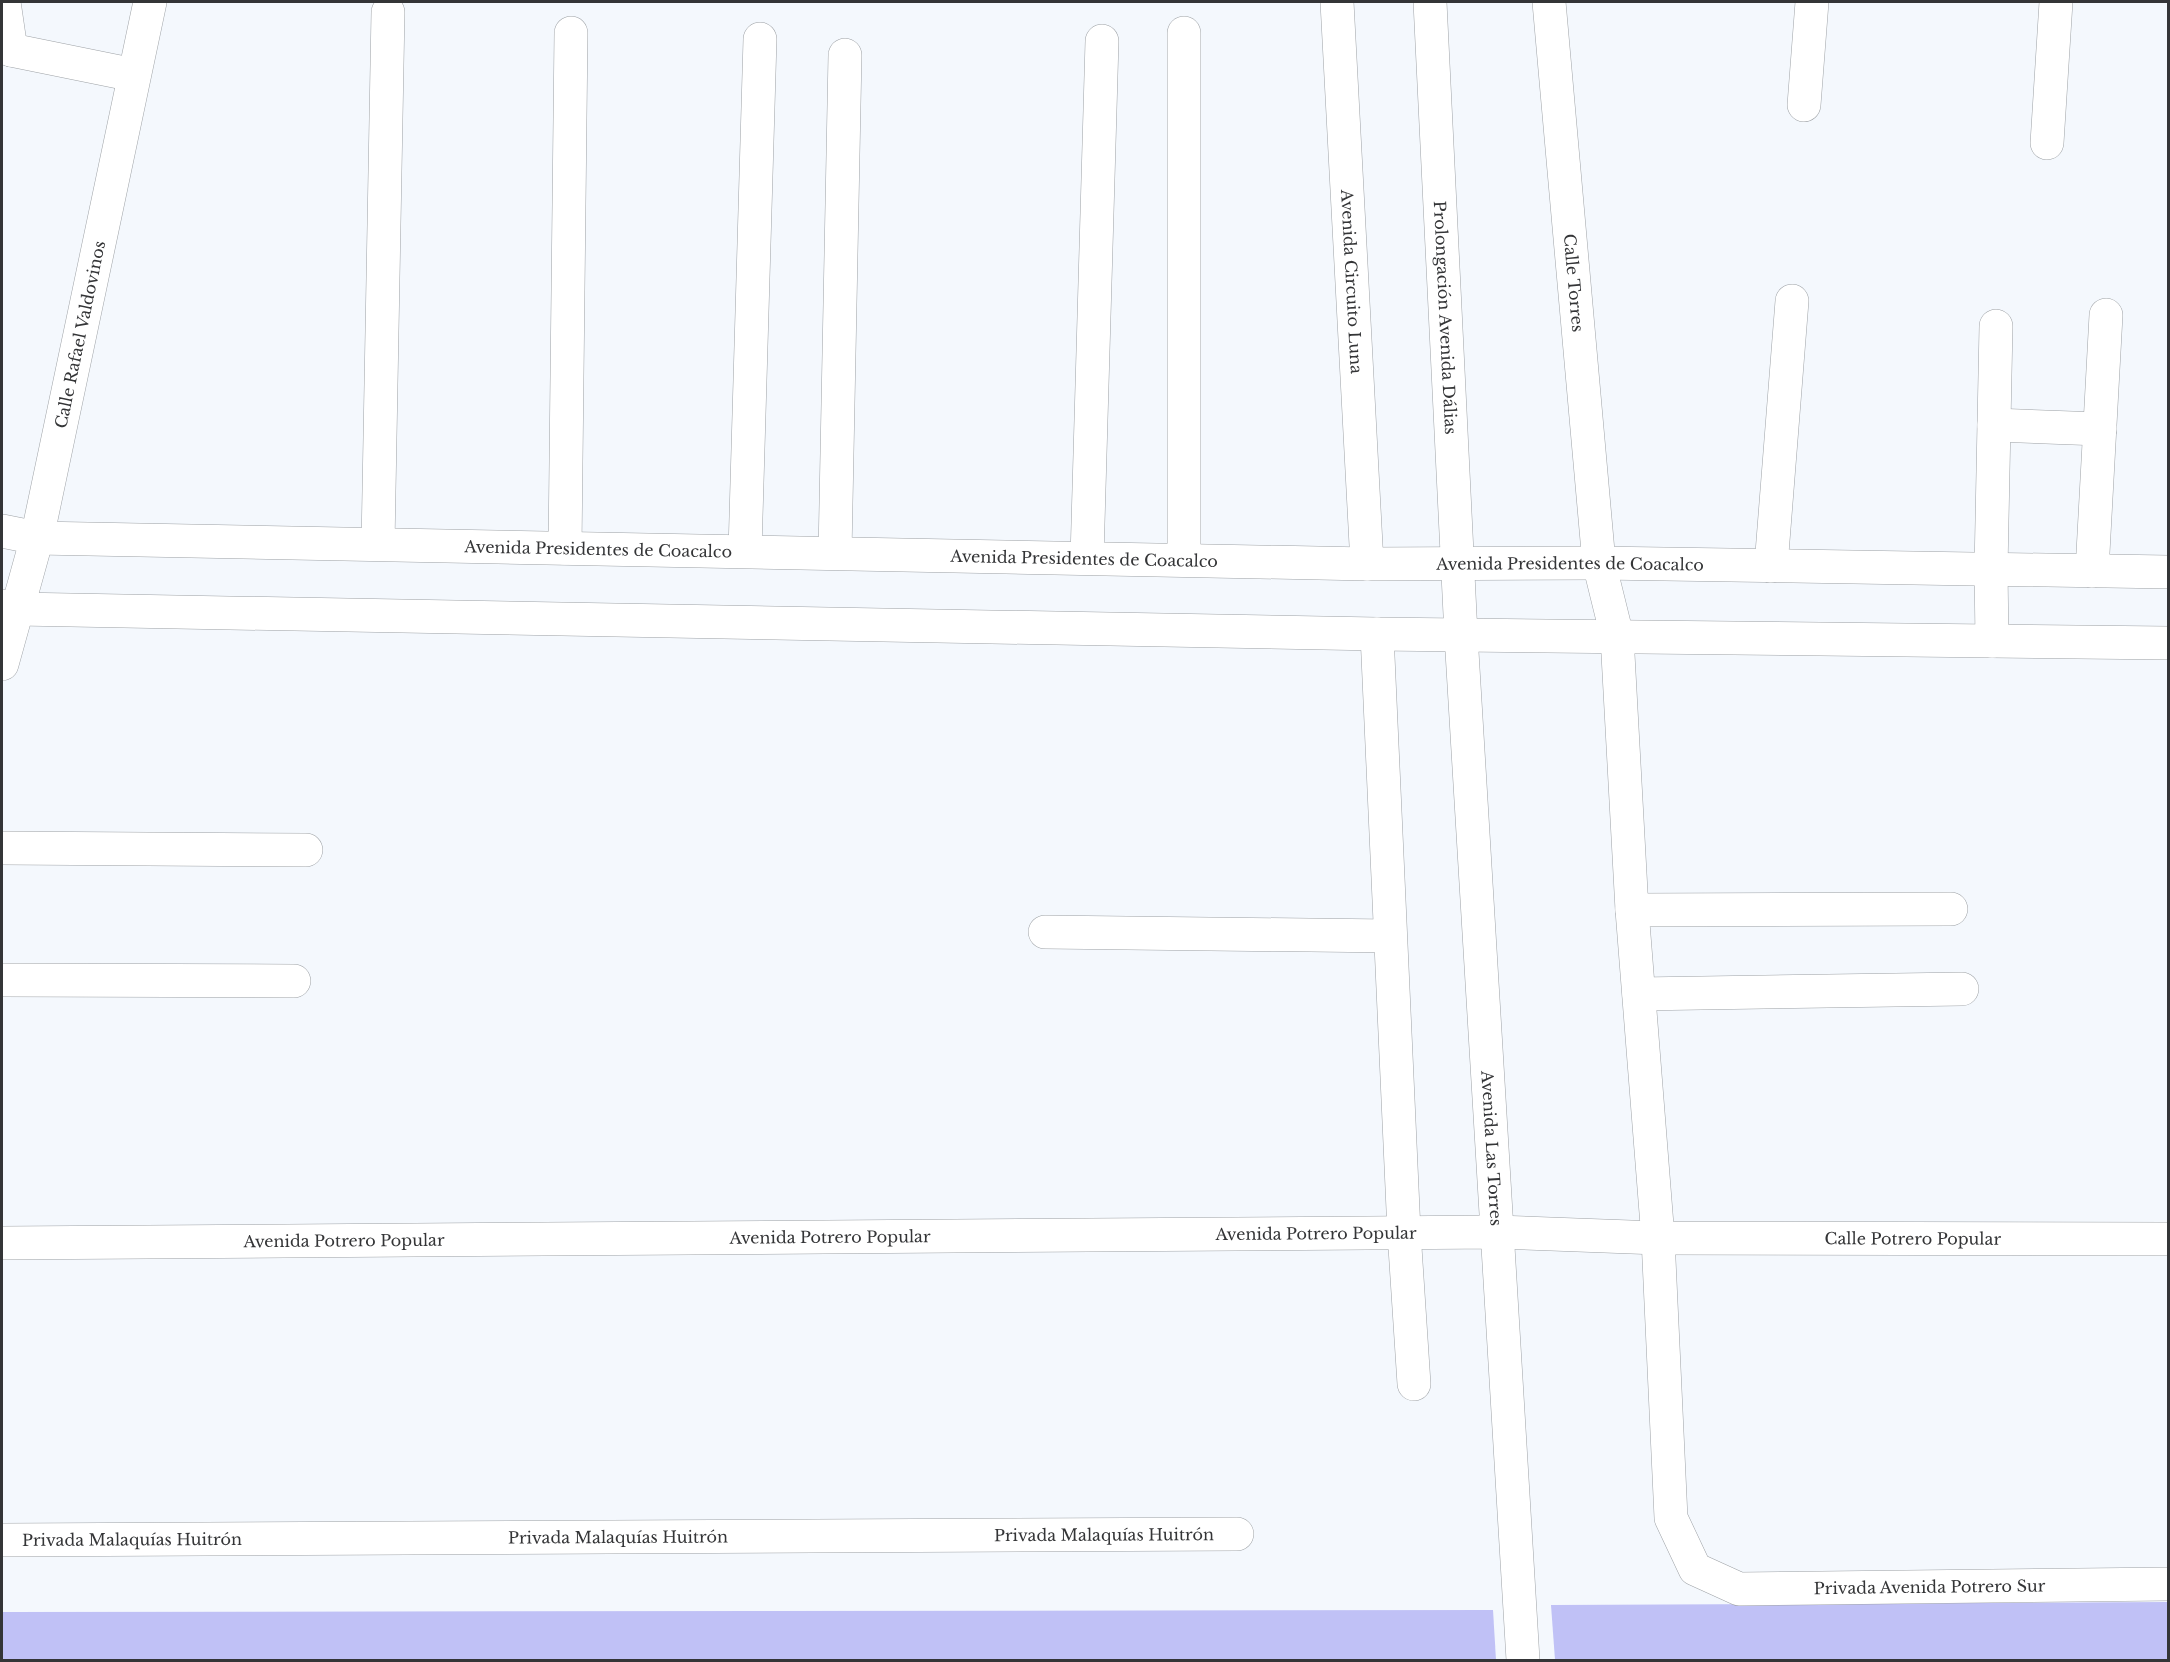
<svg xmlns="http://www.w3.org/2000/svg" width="2170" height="1662" viewBox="0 0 2170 1662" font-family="'Libre Baskerville',serif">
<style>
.green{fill:#c0c1f6}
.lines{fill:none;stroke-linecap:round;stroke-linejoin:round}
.minor-casing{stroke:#9ea2a6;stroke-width:34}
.major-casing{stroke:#9ea2a6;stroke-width:34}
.minor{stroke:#fff;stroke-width:33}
.major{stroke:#fff;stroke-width:33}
.labels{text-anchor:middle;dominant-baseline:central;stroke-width:4.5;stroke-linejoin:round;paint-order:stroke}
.street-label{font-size:16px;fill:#343537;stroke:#fff}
</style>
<rect width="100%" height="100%" fill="#f4f8fd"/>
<!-- green -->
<g class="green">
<polygon points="2168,1602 2168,1660 1555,1660 1551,1605"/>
<polygon points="1493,1610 1496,1660 2,1660 2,1612"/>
</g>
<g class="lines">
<!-- minor casing -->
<g class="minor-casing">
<g id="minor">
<polyline points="4,2 11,50"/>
<path id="s1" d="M1337,2L1367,564"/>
<polyline points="1184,33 1184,560"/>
<polyline points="11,50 134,75"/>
<polyline points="1804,105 1812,2"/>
<polyline points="2047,143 2056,2"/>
<polyline points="1994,425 2100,429"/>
<path id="s2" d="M2,531L37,538L1367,564L1599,563L2168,572"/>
<path id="s3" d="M37,538L150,2"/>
<polyline points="378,544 388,12"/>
<polyline points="565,548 571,33"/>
<polyline points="745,551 760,39"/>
<polyline points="835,553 845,55"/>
<polyline points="1087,558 1102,41"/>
<polyline points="1771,566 1792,301"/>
<polyline points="2092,571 2106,315"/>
<polyline points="2,606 18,609 1377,634 2168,643"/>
<polyline points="1377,634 1404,1232 1414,1384"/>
<path id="s4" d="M1617,636L1632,910L1658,1238L1671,1518L1695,1569L1739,1589L2168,1584"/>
<polyline points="1992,641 1991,569 1996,326"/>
<polyline points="2,848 306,850"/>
<polyline points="1632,910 1951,909"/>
<polyline points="1045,932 1390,936"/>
<polyline points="2,980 294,981"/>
<polyline points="1639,994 1962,989"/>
<path id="s5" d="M2,1243L1497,1232L1658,1238L2168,1239"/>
<path id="s6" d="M2,1540L1237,1534"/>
</g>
</g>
<!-- major casing -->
<g class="major-casing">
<g id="major">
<path id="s7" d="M1430,2L1461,635L1523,1660"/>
<path id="s8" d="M1549,2L1599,563L1617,636"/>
<polyline points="2,664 37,538"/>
</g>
</g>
<!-- minor -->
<use href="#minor" class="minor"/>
<!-- major -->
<use href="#major" class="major"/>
</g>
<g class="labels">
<!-- street labels -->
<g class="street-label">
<text stroke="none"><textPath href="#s8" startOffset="282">Calle Torres</textPath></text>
<text stroke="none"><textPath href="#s1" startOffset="280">Avenida Circuito Luna</textPath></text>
<text stroke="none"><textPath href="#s7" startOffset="316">Prolongación Avenida Dálias</textPath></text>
<text stroke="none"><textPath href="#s3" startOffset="208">Calle Rafael Valdovinos</textPath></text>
<text stroke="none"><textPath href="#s2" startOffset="597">Avenida Presidentes de Coacalco</textPath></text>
<text stroke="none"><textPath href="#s2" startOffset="1083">Avenida Presidentes de Coacalco</textPath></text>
<text stroke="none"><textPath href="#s2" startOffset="1569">Avenida Presidentes de Coacalco</textPath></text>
<text stroke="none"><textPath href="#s7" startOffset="1148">Avenida Las Torres</textPath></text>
<text stroke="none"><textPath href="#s5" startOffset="1314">Avenida Potrero Popular</textPath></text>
<text stroke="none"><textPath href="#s5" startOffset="828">Avenida Potrero Popular</textPath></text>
<text stroke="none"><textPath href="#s5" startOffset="1911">Calle Potrero Popular</textPath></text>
<text stroke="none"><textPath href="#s5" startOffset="342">Avenida Potrero Popular</textPath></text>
<text stroke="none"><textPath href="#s6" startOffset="1102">Privada Malaquías Huitrón</textPath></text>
<text stroke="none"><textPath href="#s6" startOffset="616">Privada Malaquías Huitrón</textPath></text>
<text stroke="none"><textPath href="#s6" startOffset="130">Privada Malaquías Huitrón</textPath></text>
<text stroke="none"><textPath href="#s4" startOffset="1179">Privada Avenida Potrero Sur</textPath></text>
</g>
</g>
<!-- border -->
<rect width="2170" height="1662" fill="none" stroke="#343537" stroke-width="6"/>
</svg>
